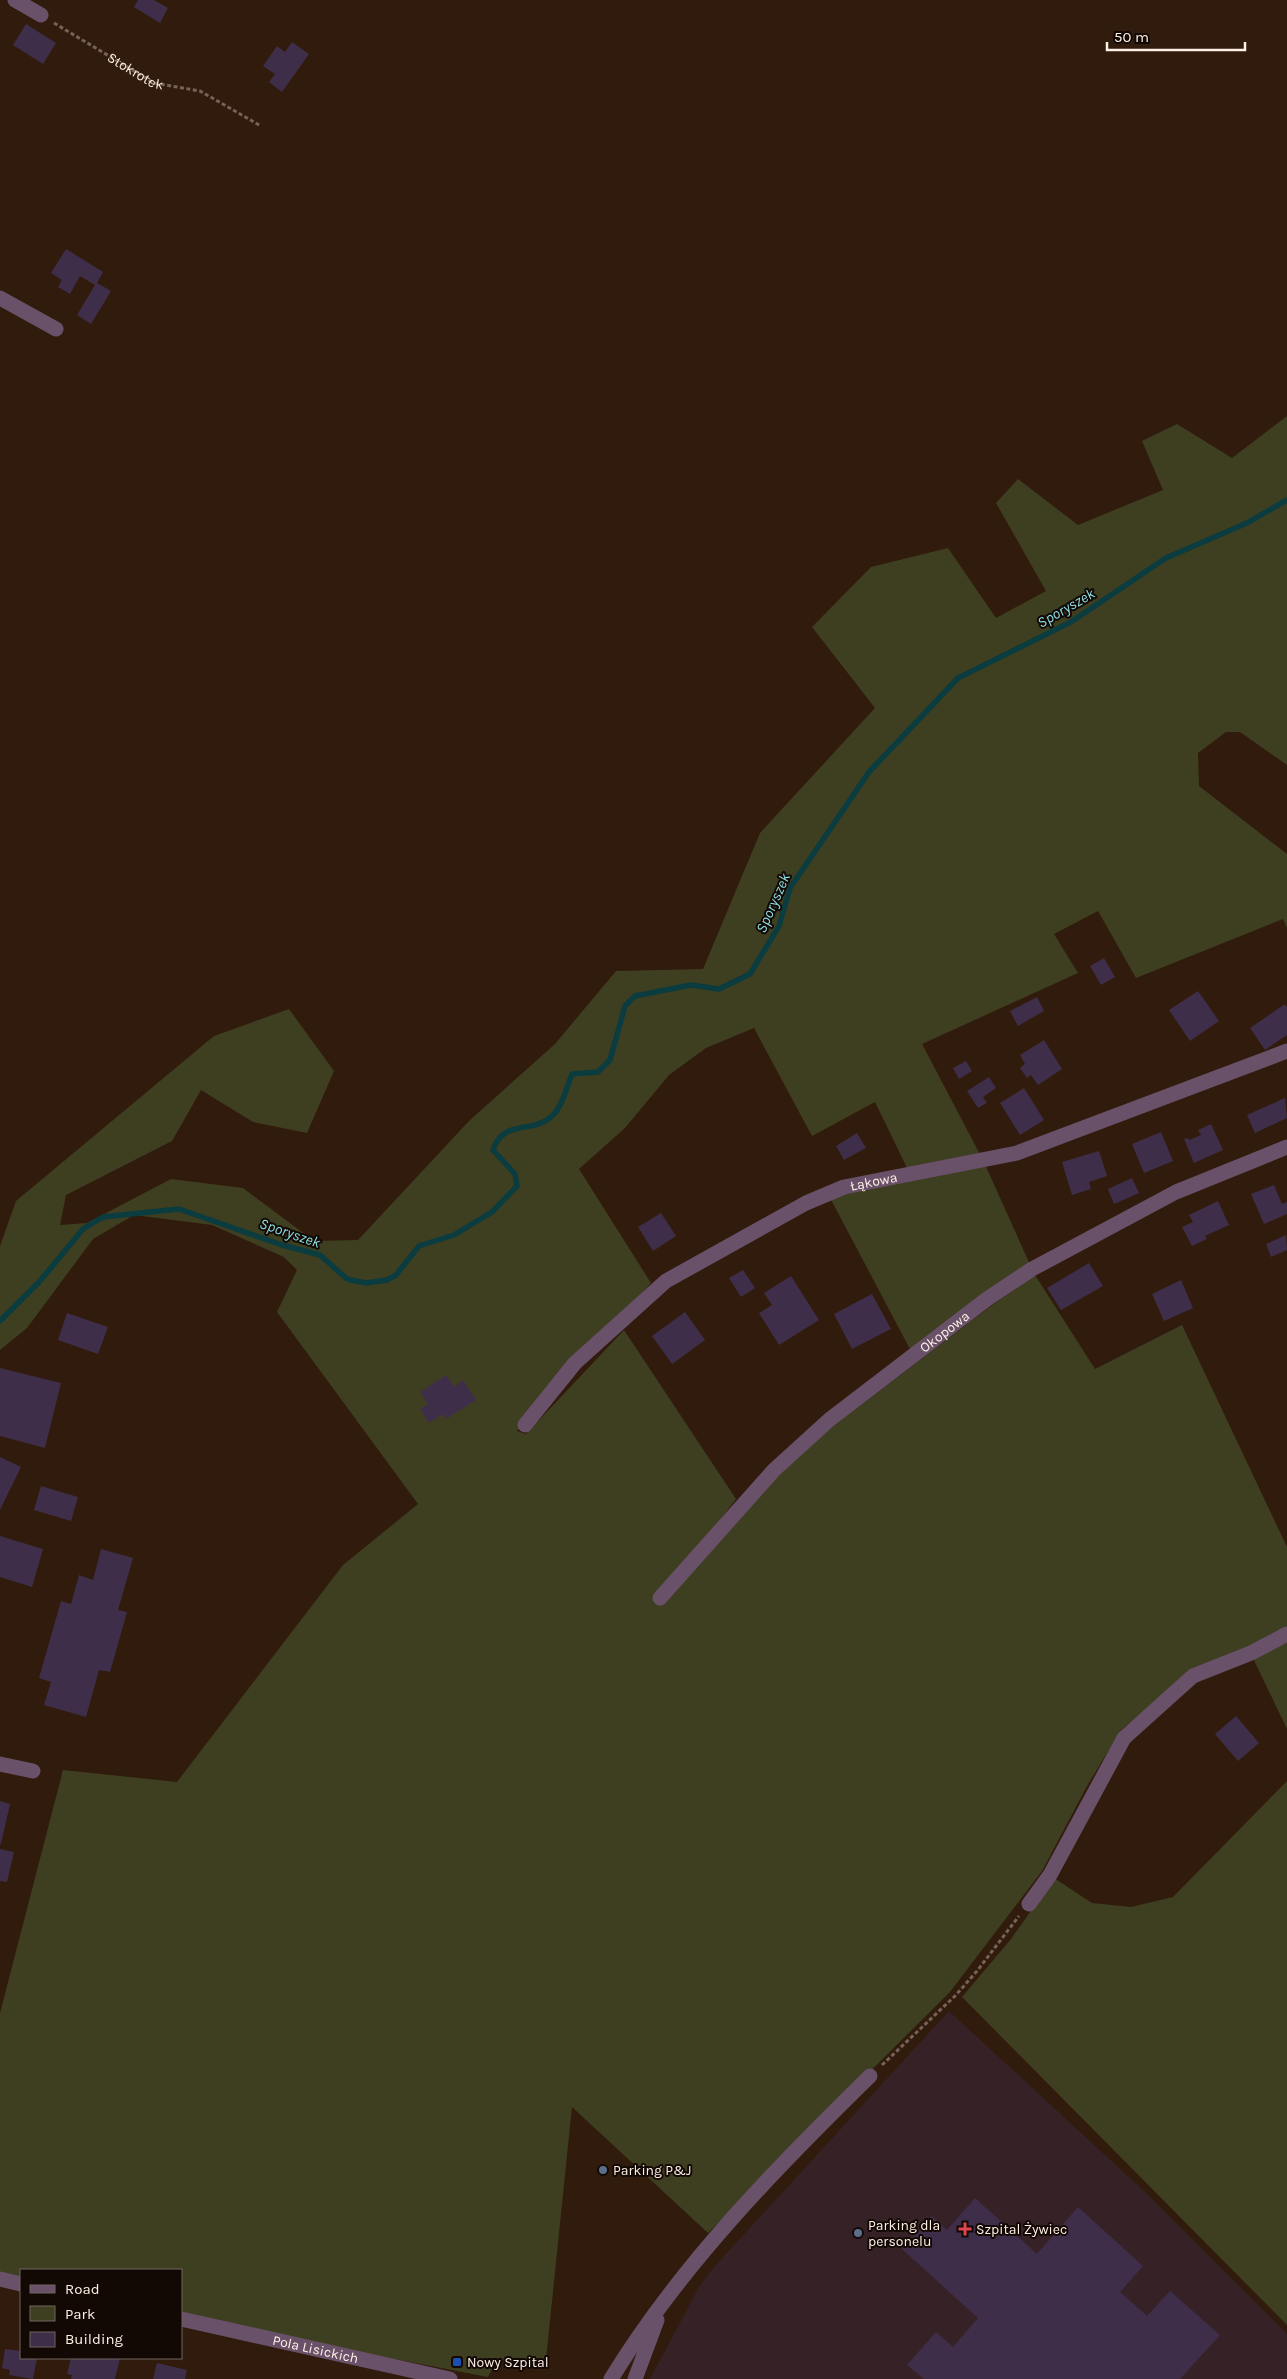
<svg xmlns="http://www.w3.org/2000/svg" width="1287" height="2379" viewBox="0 0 1287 2379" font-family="Karla,sans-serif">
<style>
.medical{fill:#362226}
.green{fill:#3e3f21}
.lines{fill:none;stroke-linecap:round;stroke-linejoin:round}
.stream{stroke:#0b3c3f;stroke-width:5.5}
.building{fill:#3f2e49}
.path{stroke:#766256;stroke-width:3;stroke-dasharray:4 2.5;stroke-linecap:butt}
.minor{stroke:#6a516a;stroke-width:15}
.service-dot{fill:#5c6f8a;stroke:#120804;stroke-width:2}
.health-dot{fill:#e0444e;stroke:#120804;stroke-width:2}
.transit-dot{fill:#1a4fb4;stroke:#120804;stroke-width:2}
.labels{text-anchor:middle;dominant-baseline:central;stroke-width:4;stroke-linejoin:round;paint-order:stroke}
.street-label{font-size:14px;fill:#fff0e6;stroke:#120804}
.poi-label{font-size:14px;fill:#fff0e6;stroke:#120804;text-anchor:start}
.water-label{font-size:15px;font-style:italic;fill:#8cdee3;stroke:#120804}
</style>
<rect width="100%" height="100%" fill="#311b0d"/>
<!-- medical -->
<polygon class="medical" points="949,2011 1145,2192 1287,2334 1287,2379 650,2379 699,2287 714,2267"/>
<!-- green -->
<g class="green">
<polygon points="1287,416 1287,765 1240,732 1226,732 1198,753 1199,786 1287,854 1287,928 1283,919 1136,978 1098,911 1054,934 1078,973 922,1044 983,1160 1032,1269 911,1351 828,1194 910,1174 875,1102 812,1136 754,1028 706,1048 669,1075 625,1128 579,1169 651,1283 517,1431 526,1434 624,1330 736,1499 660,1598 777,1475 832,1427 991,1306 1035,1275 1095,1369 1182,1325 1287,1547 1287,1729 1251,1654 1190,1672 1121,1730 1087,1786 1042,1871 950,1992 708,2233 572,2107 545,2369 497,2359 488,2377 181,2318 181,2270 21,2270 21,2287 0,2283 0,2013 63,1770 177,1782 343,1565 418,1504 277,1312 297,1270 284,1257 212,1225 134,1215 93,1239 27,1328 0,1350 0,1246 16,1201 214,1036 289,1009 334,1071 307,1133 253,1122 201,1090 172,1141 66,1195 60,1225 87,1223 171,1179 243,1188 314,1241 358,1240 469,1121 555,1044 616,971 703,969 760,833 875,708 812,627 871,567 948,548 996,618 1046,591 996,503 1018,479 1078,525 1163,490 1142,441 1177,424 1232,458"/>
<polygon points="1287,1781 1287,2325 962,1997 1011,1939 1054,1878 1092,1903 1131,1907 1173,1897"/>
</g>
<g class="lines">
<!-- stream -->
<path class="stream" d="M0,1321L40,1281L83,1229L103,1217L179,1209L282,1245L320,1255L347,1279L366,1283L387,1280L396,1275L419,1246L454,1235L492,1212L517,1186L515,1174L493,1150C504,1119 530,1134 551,1117C562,1108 567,1087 572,1074L598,1072L610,1060L625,1006L635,996L691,985L719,989L750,974L779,926L790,888L869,772L958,678L1071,622L1166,558L1247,523L1287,500"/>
</g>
<!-- building -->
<g class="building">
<polygon points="138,0 154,0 168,8 160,23 134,7"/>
<polygon points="26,24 56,43 43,64 13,45"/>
<polygon points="292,42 309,54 282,92 269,82 275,74 263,66 277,46 285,52"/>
<polygon points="66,249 103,272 97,283 111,291 91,324 77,315 95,285 80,276 70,294 58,287 62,280 51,273"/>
<polygon points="1104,958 1115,977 1101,985 1090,966"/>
<polygon points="1198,991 1219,1021 1190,1041 1169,1010"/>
<polygon points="1037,997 1044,1011 1018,1026 1010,1011"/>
<polygon points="1285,1004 1287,1007 1287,1035 1265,1050 1250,1028"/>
<polygon points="1044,1040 1062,1069 1038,1085 1031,1075 1027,1078 1020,1068 1025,1064 1020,1055"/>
<polygon points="966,1061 972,1071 959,1079 953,1068"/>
<polygon points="989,1077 996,1088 983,1097 987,1103 978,1108 967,1091"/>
<polygon points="1024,1088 1044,1120 1020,1135 1000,1103"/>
<polygon points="1285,1098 1287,1118 1255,1133 1247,1115"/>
<polygon points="1211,1124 1223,1150 1194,1163 1184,1139 1188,1138 1189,1140 1201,1135 1198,1130"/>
<polygon points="1161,1132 1173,1161 1144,1173 1132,1144"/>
<polygon points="857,1133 866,1148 844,1160 836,1146"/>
<polygon points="1099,1151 1107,1176 1089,1182 1091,1189 1072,1195 1062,1162"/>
<polygon points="1132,1178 1139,1193 1114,1204 1108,1189"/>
<polygon points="1274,1185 1282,1204 1287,1202 1287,1214 1264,1224 1251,1194"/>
<polygon points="1218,1201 1229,1225 1205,1236 1207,1239 1192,1246 1182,1227 1193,1222 1189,1215"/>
<polygon points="661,1213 676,1236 653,1251 638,1227"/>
<polygon points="1286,1235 1287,1250 1271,1257 1266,1244"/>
<polygon points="1089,1263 1103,1286 1061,1310 1047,1288"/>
<polygon points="743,1270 755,1288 741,1297 729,1278"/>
<polygon points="791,1276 819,1320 779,1345 759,1313 772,1305 764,1293"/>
<polygon points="1181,1280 1193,1308 1164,1321 1152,1294"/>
<polygon points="872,1294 891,1329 852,1349 834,1314"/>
<polygon points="685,1312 705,1340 672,1364 652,1336"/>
<polygon points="67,1313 108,1327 98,1354 58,1340"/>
<polygon points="0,1368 61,1383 45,1448 0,1436"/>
<polygon points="446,1375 454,1387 463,1380 476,1400 446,1419 443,1414 429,1423 420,1409 428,1404 420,1392"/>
<polygon points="0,1457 21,1467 0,1510"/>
<polygon points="41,1486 78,1497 71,1521 34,1510"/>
<polygon points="0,1536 43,1549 32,1587 0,1577"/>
<polygon points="101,1549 133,1558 118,1610 127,1612 110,1672 99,1670 86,1717 44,1705 51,1682 39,1678 61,1601 71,1604 79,1575 93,1580"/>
<polygon points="1236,1716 1259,1743 1238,1761 1215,1734"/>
<polygon points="0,1801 10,1804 1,1844 0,1844"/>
<polygon points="0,1849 14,1852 7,1882 0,1881"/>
<polygon points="975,2198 1037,2254 1078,2207 1143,2266 1120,2292 1147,2316 1170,2291 1220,2335 1180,2379 924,2379 907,2365 936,2332 953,2347 978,2318 902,2249 932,2216 947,2230"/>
<polygon points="5,2349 21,2351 21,2358 37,2358 33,2379 9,2375 10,2370 2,2368"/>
<polygon points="71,2358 120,2358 115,2379 71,2379 72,2375 67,2374"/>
<polygon points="157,2363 187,2370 185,2379 153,2379"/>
</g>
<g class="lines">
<!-- path -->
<g class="path">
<path id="s1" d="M54,23L154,83L200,91L261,126"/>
<polyline points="882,2065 955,1996 977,1971 1019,1916"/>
</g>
<!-- minor -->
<g class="minor">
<polyline points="15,0 41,15"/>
<polyline points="0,298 56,329"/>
<path id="s2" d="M525,1425L575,1363L666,1281L806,1203L844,1187L1017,1153L1287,1051"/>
<path id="s3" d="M660,1598L774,1470L829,1420L987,1299L1032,1269L1176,1192L1287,1147"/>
<polyline points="0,1764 33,1771"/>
<polyline points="1029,1904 1050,1875 1124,1738 1193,1676 1251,1653 1287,1634"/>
<polyline points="0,2279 21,2284"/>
<path id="s4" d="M181,2319L450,2379"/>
<path d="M611,2379C680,2266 775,2169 870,2076"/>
<polyline points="635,2379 657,2320"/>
</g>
</g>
<!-- markers -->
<g class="service-dot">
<circle cx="603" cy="2170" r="5"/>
<circle cx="858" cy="2233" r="5"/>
</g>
<path class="health-dot" d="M962.5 2221.5h5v5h5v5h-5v5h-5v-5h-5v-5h5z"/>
<rect class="transit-dot" x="452" y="2357" width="10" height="10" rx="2.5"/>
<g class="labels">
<!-- street labels -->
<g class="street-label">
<text stroke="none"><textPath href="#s1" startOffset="95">Stokrotek</textPath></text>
<text stroke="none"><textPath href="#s2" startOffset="434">Łąkowa</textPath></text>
<text stroke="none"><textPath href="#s3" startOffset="391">Okopowa</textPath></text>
<text stroke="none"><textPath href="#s4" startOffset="138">Pola Lisickich</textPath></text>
</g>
<!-- poi labels -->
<g class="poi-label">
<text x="613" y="2170">Parking P&amp;J</text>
<text x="868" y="2225">Parking dla<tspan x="868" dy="16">personelu</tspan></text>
<text x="976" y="2229">Szpital Żywiec</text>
<text x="467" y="2362">Nowy Szpital</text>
</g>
<!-- water labels -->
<g class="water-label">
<text transform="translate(1066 608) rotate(-30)">Sporyszek</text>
<text transform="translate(773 903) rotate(-66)">Sporyszek</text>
<text transform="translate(290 1233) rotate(19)">Sporyszek</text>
</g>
</g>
<!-- legend -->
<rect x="20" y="2269" width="162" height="90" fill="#120804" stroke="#71655e"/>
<rect x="30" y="2285" width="25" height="8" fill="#6a516a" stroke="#71655e"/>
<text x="65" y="2294" font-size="15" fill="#fff0e6">Road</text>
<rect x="30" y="2306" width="25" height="15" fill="#3e3f21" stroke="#71655e"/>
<text x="65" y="2319" font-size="15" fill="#fff0e6">Park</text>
<rect x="30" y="2332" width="25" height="15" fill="#3f2e49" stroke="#71655e"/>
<text x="65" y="2344" font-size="15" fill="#fff0e6">Building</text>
<!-- scale -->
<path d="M1107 42v8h138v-8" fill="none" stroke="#fff0e6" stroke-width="2.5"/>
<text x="1114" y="42" font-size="15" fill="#fff0e6" stroke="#120804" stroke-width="4" paint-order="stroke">50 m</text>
</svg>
